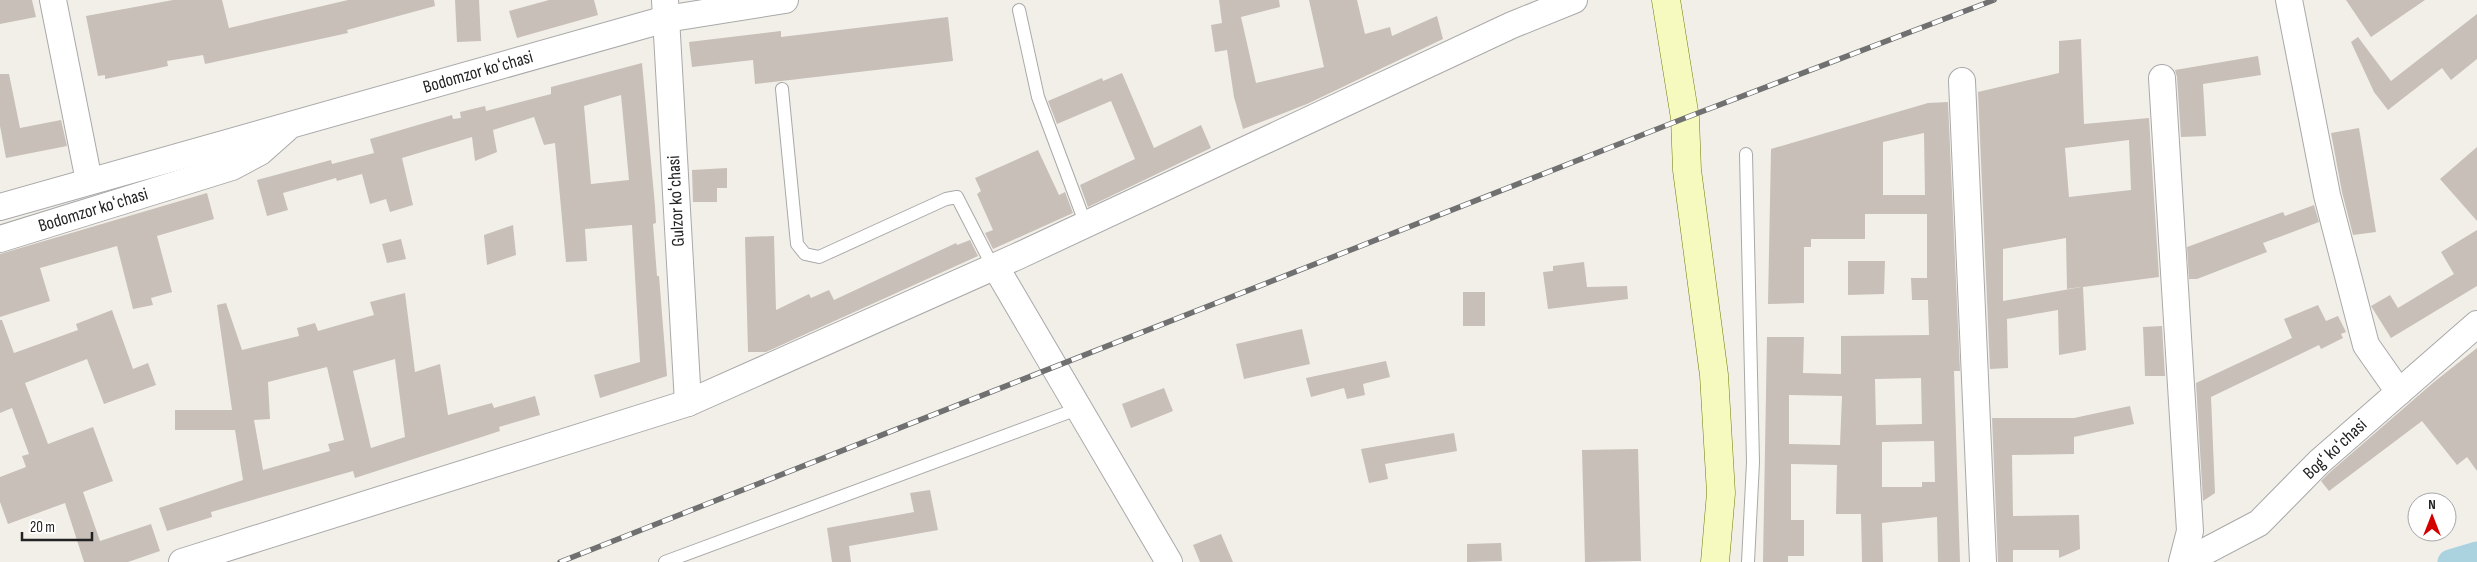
<svg xmlns="http://www.w3.org/2000/svg" width="2477" height="562" viewBox="0 0 2477 562" font-family="'Sofia Sans Condensed',sans-serif">
<style>
.lines{fill:none;stroke-linecap:round;stroke-linejoin:round}
.canal{stroke:#aad3df;stroke-width:25}
.building{fill:#c7bfb8;fill-rule:evenodd}
.service-casing{stroke:#a9a9a9;stroke-width:14}
.minor-casing{stroke:#a9a9a9;stroke-width:28}
.secondary-casing{stroke:#707d05;stroke-width:29}
.service{stroke:#fff;stroke-width:12}
.minor{stroke:#fff;stroke-width:26}
.secondary{stroke:#f7fabf;stroke-width:28}
.rail-casing{stroke:#707070;stroke-width:5.5}
.rail{stroke:#fff;stroke-width:4;stroke-dasharray:11;stroke-linecap:butt}
.labels{text-anchor:middle;dominant-baseline:central;stroke-width:5;stroke-linejoin:round;paint-order:stroke}
.street-label{font-size:18px;fill:#222;stroke:#fff}
</style>
<rect width="100%" height="100%" fill="#f2efe9"/>
<g class="lines">
<!-- canal -->
<polyline class="canal" points="2450,562 2477,554"/>
</g>
<!-- building -->
<g class="building">
<polygon points="0,0 32,0 36,17 0,24"/>
<polygon points="173,0 222,0 229,28 348,0 434,0 435,6 347,30 348,33 205,64 203,55 167,61 168,66 145,71 105,79 105,75 98,76 86,16"/>
<polygon points="455,0 479,0 481,41 457,42"/>
<polygon points="549,0 594,0 598,15 517,38 509,11"/>
<polygon points="1219,0 1279,0 1280,7 1241,17 1256,83 1324,67 1309,0 1357,0 1365,34 1390,27 1392,36 1437,16 1443,39 1307,104 1243,129 1234,97 1227,50 1215,52 1211,25 1222,23"/>
<polygon points="2346,0 2425,0 2371,37"/>
<polygon points="2477,14 2477,59 2451,80 2442,68 2388,110 2374,92 2351,42 2358,37 2391,81"/>
<polygon points="948,17 953,61 755,84 753,60 692,67 689,42 781,31 781,37"/>
<path d="M2081,39L2084,124L2149,118L2159,277L2083,287L2086,350L2059,355L2058,310L2007,319L2008,368L1990,369L1978,92L2059,73V41ZM2129,140L2131,190L2069,197L2065,148ZM2066,238L2067,289L2081,287L2003,301V249Z"/>
<polygon points="2258,56 2261,75 2203,84 2206,136 2181,137 2177,77 2175,70"/>
<path d="M642,63L655,206L656,223L653,224L657,276H659L667,376L600,398L594,375L640,362L632,225L585,229L587,261L566,262L555,143L544,145L534,117L493,130L497,152L475,161L472,137L402,158L413,205L390,212L386,199L370,204L362,174L337,181L336,178L283,193L288,210L267,216L257,180L331,160L332,164L374,153L370,139L452,115L453,119L461,118L460,112L485,106L486,111L551,94V87ZM621,95L629,180L591,184L584,106Z"/>
<polygon points="1122,73 1154,148 1201,125 1211,148 1088,207 1080,185 1135,159 1111,101 1057,124 1048,101 1102,78 1103,81"/>
<polygon points="0,74 9,74 20,128 61,120 67,146 6,158 0,126"/>
<path d="M1948,102L1960,371H1954L1960,562H1938L1937,517L1882,523L1883,562H1862L1861,514H1836L1837,465L1791,464V520H1804V556H1788V562H1763L1767,337H1804L1803,373L1841,374V336L1929,335L1928,300H1912L1911,278H1927V214H1865V239H1811V247H1804V303L1768,304L1771,149L1928,103ZM1924,133L1925,195H1883V142ZM1921,378L1922,424L1876,425L1875,379ZM1789,395L1842,396L1840,445L1789,444ZM1934,441L1935,482H1922V487H1882V442Z"/>
<polygon points="2359,128 2376,232 2353,235 2342,192 2331,133"/>
<polygon points="2477,147 2477,221 2440,179"/>
<polygon points="1038,150 1059,195 1065,192 1073,213 993,249 985,233 993,230 977,194 981,191 975,178"/>
<polygon points="727,168 727,188 717,188 717,202 693,202 692,170"/>
<polygon points="207,193 214,219 157,236 172,292 151,298 153,305 133,309 117,246 40,268 50,301 0,317 0,254"/>
<polygon points="2314,205 2319,222 2263,243 2267,252 2197,279 2189,279 2187,247 2283,212 2285,216"/>
<polygon points="513,225 516,255 487,265 484,235"/>
<polygon points="2477,230 2477,286 2391,338 2371,306 2390,295 2398,308 2454,274 2441,252"/>
<polygon points="774,236 776,310 809,294 811,298 829,290 834,300 956,243 957,245 970,240 978,256 766,352 748,352 745,237"/>
<polygon points="401,239 406,259 387,263 382,244"/>
<polygon points="1848,261 1885,261 1884,294 1848,295"/>
<polygon points="1584,262 1587,287 1627,286 1628,299 1548,309 1543,272 1553,271 1553,266"/>
<rect x="1463" y="292" width="22" height="34"/>
<path d="M405,293L415,372L440,364L448,415L492,403L494,408L535,396L540,415L499,427L500,431L355,478L353,471L211,512L212,517L167,531L159,508L243,480L235,430H175V410H232L217,305L226,303L242,350L299,336L297,328L315,323L318,331L374,315L370,302ZM395,359L405,437L371,448L353,371ZM327,367L344,440L328,444L330,451L263,470L254,420L270,419L268,382Z"/>
<polygon points="2318,305 2326,321 2338,316 2346,332 2341,334 2343,338 2321,349 2319,345 2211,397 2215,493 2203,501 2196,383 2292,338 2284,319"/>
<polygon points="112,310 133,369 148,363 156,385 104,404 87,359 25,383 48,444 93,427 113,481 83,492 100,541 151,524 160,551 128,562 84,562 65,503 8,524 0,502 0,477 26,467 22,456 29,454 12,408 0,413 0,320 2,320 14,353 78,330 76,324"/>
<polygon points="2162,326 2165,376 2145,376 2143,327"/>
<polygon points="1302,329 1310,364 1244,379 1236,344"/>
<polygon points="2477,348 2477,471 2467,457 2457,465 2422,421 2329,491 2321,481 2329,473 2434,382"/>
<polygon points="1386,361 1390,377 1363,384 1365,395 1347,399 1344,388 1311,397 1306,378"/>
<polygon points="1164,388 1173,411 1131,428 1122,404"/>
<polygon points="2130,406 2134,424 2074,437 2074,454 2012,455 2013,516 2079,515 2080,549 2059,558 2059,550 2013,550 2013,562 1998,562 1992,418 2074,418"/>
<polygon points="1454,433 1457,451 1385,464 1388,479 1369,483 1361,449"/>
<polygon points="1638,449 1641,561 1585,562 1582,450"/>
<polygon points="930,490 938,530 849,546 851,562 832,562 827,528 914,512 910,493"/>
<polygon points="1221,534 1233,562 1200,562 1193,545"/>
<polygon points="1501,543 1502,561 1467,562 1467,544"/>
</g>
<g class="lines">
<!-- service casing -->
<g class="service-casing">
<g id="service">
<polyline points="1019,10 1038,97 1086,225"/>
<polyline points="782,89 797,244 805,254 819,257 946,199 957,197 993,267"/>
<polyline points="1746,154 1753,462 1748,562"/>
<polyline points="665,562 1080,408"/>
</g>
</g>
<!-- minor casing -->
<g class="minor-casing">
<g id="minor">
<polyline points="53,0 89,181"/>
<polyline points="665,0 688,403"/>
<polyline points="2289,0 2327,195 2366,345 2399,392"/>
<polyline points="2162,78 2190,531 2182,562"/>
<polyline points="1962,81 1983,562"/>
<polyline points="0,207 666,19 785,0"/>
<polyline points="0,239 232,167 260,152 286,129"/>
<polyline points="995,266 1169,562"/>
<polyline points="182,562 688,403 1016,257 1512,25 1574,0"/>
<polyline points="2185,562 2259,523 2319,462 2477,324"/>
</g>
</g>
<!-- secondary casing -->
<g class="secondary-casing">
<polyline id="secondary" points="1666,0 1685,118 1687,170 1714,375 1721,493 1715,562"/>
</g>
<!-- service -->
<use href="#service" class="service"/>
<!-- minor -->
<use href="#minor" class="minor"/>
<!-- secondary -->
<use href="#secondary" class="secondary"/>
<!-- rail casing -->
<g class="rail-casing">
<polyline id="rail" points="560,562 1685,118 1994,0"/>
</g>
<!-- rail -->
<use href="#rail" class="rail"/>
</g>
<g class="labels">
<!-- street labels -->
<g class="street-label">
<text transform="translate(478 72) rotate(-16)">Bodomzor koʻchasi</text>
<text transform="translate(676 201) rotate(-93)">Gulzor koʻchasi</text>
<text transform="translate(93 210) rotate(-17)">Bodomzor koʻchasi</text>
<text transform="translate(2335 449) rotate(-43)">Bogʻ koʻchasi</text>
</g>
</g>
<!-- north arrow -->
<g transform="translate(2432 517)"><circle r="24" fill="#ffffff" stroke="#a7a7a7"/>
<path d="M0-4L9 19L0 12L-9 19Z" fill="#d40000"/>
<text y="-8" font-size="14" font-weight="bold" text-anchor="middle" fill="#222222">N</text>
</g>
<!-- scale -->
<path d="M22 532v8h70v-8" fill="none" stroke="#222222" stroke-width="2.5"/>
<text x="30" y="532" font-size="15" fill="#222222" stroke="#ffffff" stroke-width="4" paint-order="stroke">20 m</text>
</svg>
